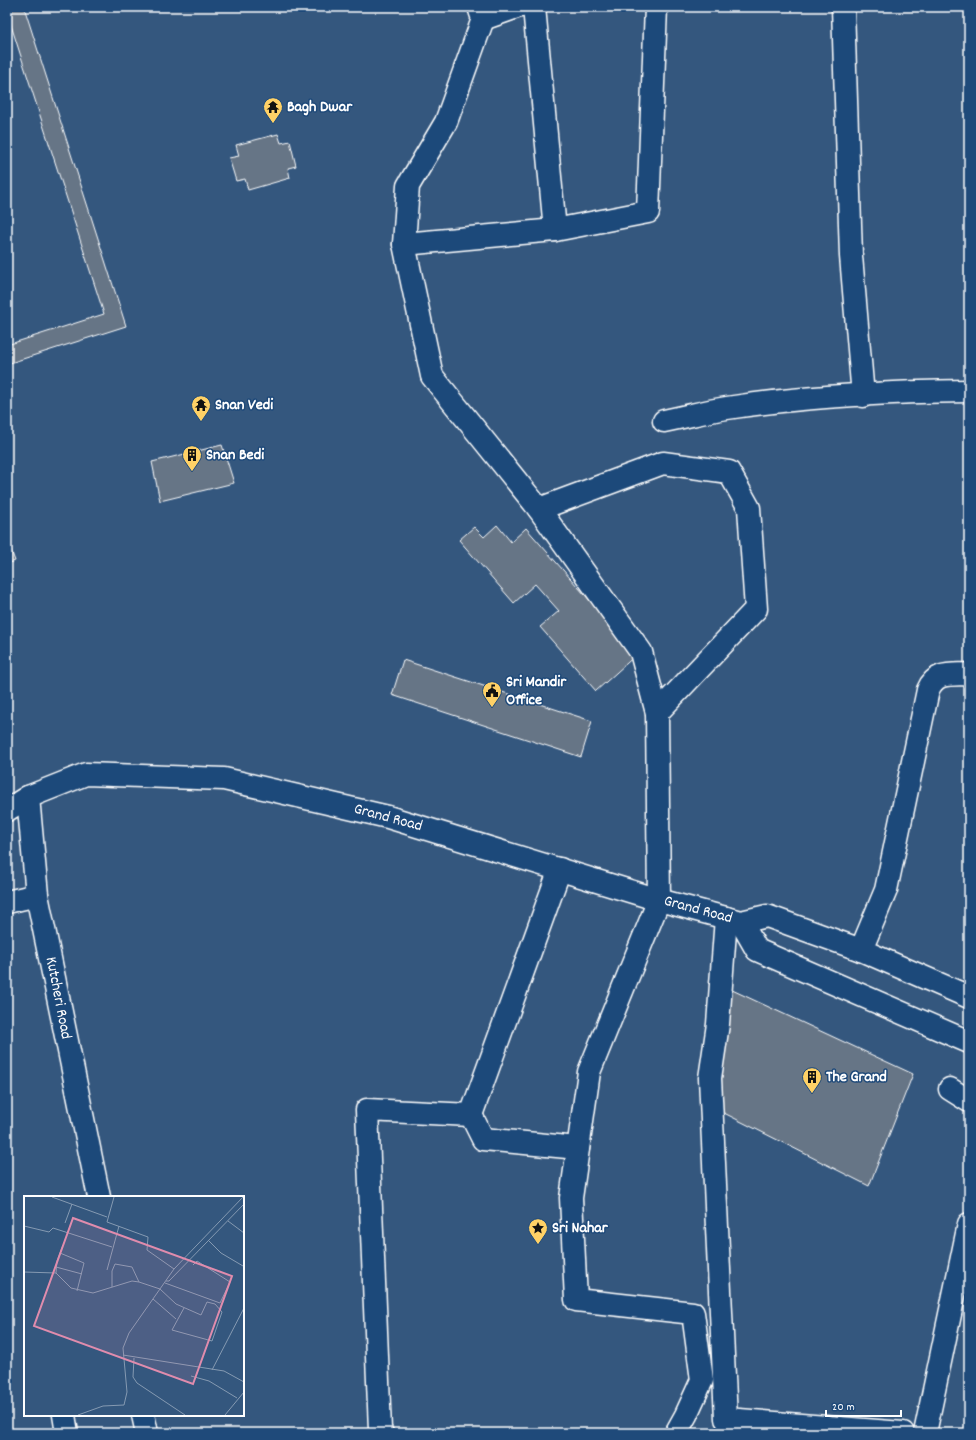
<svg xmlns="http://www.w3.org/2000/svg" width="976" height="1440" viewBox="0 0 976 1440" font-family="Dekko,sans-serif">
<style>
.building{fill:#667586;stroke:#fff}
.lines{fill:none;stroke-linecap:round;stroke-linejoin:round}
.street-casing{stroke:#fff;stroke-width:25}
.secondary-casing{stroke:#fff;stroke-width:25}
.primary-casing{stroke:#fff;stroke-width:25}
.street{stroke:#1f4a7a;stroke-width:22}
.secondary{stroke:#1f4a7a;stroke-width:22}
.primary{stroke:#1f4a7a;stroke-width:22}
.labels{text-anchor:middle;dominant-baseline:central;stroke-width:3;stroke-linejoin:round;paint-order:stroke}
.poi-label{font-size:16px;font-weight:bold;fill:#fff;stroke:#1f4a7a;text-anchor:start}
.street-label{font-size:16px;fill:#fff;stroke:#1f4a7a}
.inset-road{fill:none;stroke:#859ab2;stroke-width:1}
.view{fill:#e08cad;fill-opacity:0.15;stroke:#e08cad;stroke-width:2}
.inset-edge{fill:none;stroke:#fff;stroke-width:2}
</style>
<rect width="100%" height="100%" fill="#34577e"/>
<filter id="ink" filterUnits="userSpaceOnUse"><feTurbulence type="fractalNoise" baseFrequency=".025" numOctaves="2"/><feDisplacementMap in="SourceGraphic" scale="8" xChannelSelector="R" yChannelSelector="G"/><feConvolveMatrix kernelMatrix="1 2 1 2 8 2 1 2 1" color-interpolation-filters="sRGB"/></filter>
<g filter="url(#ink)">
<!-- building -->
<g class="building">
<polygon points="7,7 24,7 126,326 7,364 7,345 104,314 7,13"/>
<polygon points="278,134 281,143 290,141 296,166 288,168 290,178 248,190 245,179 236,181 229,158 239,156 236,145"/>
<polygon points="222,445 234,483 160,501 152,462"/>
<polygon points="497,525 511,542 526,528 637,654 596,691 540,627 559,611 535,584 514,603 459,540 474,527 484,537"/>
<polygon points="7,540 15,561 7,564"/>
<polygon points="403,660 592,721 581,757 392,695"/>
<polygon points="730,989 913,1074 869,1186 718,1110"/>
</g>
<g class="lines">
<!-- street casing -->
<g class="street-casing">
<g id="street">
<polyline points="534,7 555,230"/>
<polyline points="843,7 851,256 863,396"/>
<polyline points="483,19 517,7"/>
<polyline points="404,244 555,230 648,212 656,7"/>
<path d="M664,421C685,417 706,411 727,408C806,396 888,392 969,391"/>
<polyline points="539,509 663,463 729,472 749,508 756,609 657,713"/>
<polyline points="659,900 589,1072 571,1198 576,1300 693,1313 702,1380 686,1415 676,1433"/>
<polyline points="7,902 37,895"/>
<polyline points="726,918 718,1024 710,1078 726,1419 903,1433"/>
<path d="M861,950L886,890L928,690C936,671 951,675 969,674"/>
<polyline points="950,1089 969,1101"/>
<polyline points="471,1115 560,869"/>
<polyline points="64,1415 67,1433"/>
<polyline points="382,1433 380,1430 367,1110 471,1115 483,1139 578,1148"/>
<polyline points="925,1433 969,1224"/>
</g>
</g>
<!-- secondary casing -->
<g class="secondary-casing">
<g id="secondary">
<polyline points="479,7 483,19 446,122 408,186 404,244 432,376 539,509 641,652 657,713 659,900"/>
<polyline points="28,797 37,895 99,1197"/>
<polyline points="7,810 28,797 86,774 224,779 388,817 659,900 741,922"/>
<polyline points="143,1415 147,1433"/>
</g>
</g>
<!-- primary casing -->
<g class="primary-casing">
<polyline id="primary" points="969,997 861,950 767,916 741,922 757,950 969,1042"/>
</g>
<!-- street -->
<use href="#street" class="street"/>
<!-- secondary -->
<use href="#secondary" class="secondary"/>
<!-- primary -->
<use href="#primary" class="primary"/>
</g>
</g>
<!-- icons -->
<defs>
<g id="temple-pin" transform="scale(1)"><path d="M0 17L-7.5 6A9.5 9.5 0 1 1 7.5 6Z" fill="#ffd166" stroke="#1f4a7a"/><path d="M0-6L5-2H3V0L6.5 2.5H4V6H1.5V3h-3V6H-4V2.5H-6.5L-3 0V-2H-5Z" fill="#111"/></g>
<g id="building-pin" transform="scale(1)"><path d="M0 17L-7.5 6A9.5 9.5 0 1 1 7.5 6Z" fill="#ffd166" stroke="#1f4a7a"/><path d="M-4-6H4V6H1V3H-1V6H-4ZM-2.5-4.3h1.7v1.8h-1.7ZM.8-4.3h1.7v1.8H.8ZM-2.5-1h1.7V.8h-1.7ZM.8-1h1.7V.8H.8Z" fill="#111"/></g>
<g id="civic-pin" transform="scale(1)"><path d="M0 17L-7.5 6A9.5 9.5 0 1 1 7.5 6Z" fill="#ffd166" stroke="#1f4a7a"/><path d="M-.6-6.5H3V-4.5H.6V-3L4-1V1h2V6H-6V1h2V-1L-.6-3ZM-1.2 2.5V6h2.4V2.5Z" fill="#111"/></g>
<g id="sight-pin" transform="scale(1)"><path d="M0 17L-7.5 6A9.5 9.5 0 1 1 7.5 6Z" fill="#ffd166" stroke="#1f4a7a"/><path d="M0-6L1.8-2.2L6-1.7L2.9 1.2L3.7 5.4L0 3.3L-3.7 5.4L-2.9 1.2L-6-1.7L-1.8-2.2Z" fill="#111"/></g>
</defs>
<g fill-rule="evenodd">
<use href="#temple-pin" x="273" y="107"/>
<use href="#temple-pin" x="201" y="405"/>
<use href="#building-pin" x="192" y="455"/>
<use href="#civic-pin" x="492" y="691"/>
<use href="#building-pin" x="812" y="1077"/>
<use href="#sight-pin" x="538" y="1228"/>
</g>
<g class="labels">
<!-- poi labels -->
<g class="poi-label">
<text x="287" y="107">Bagh Dwar</text>
<text x="215" y="405">Snan Vedi</text>
<text x="206" y="455">Snan Bedi</text>
<text x="506" y="682">Sri Mandir<tspan x="506" dy="18">Office</tspan></text>
<text x="826" y="1077">The Grand</text>
<text x="552" y="1228">Sri Nahar</text>
</g>
<!-- street labels -->
<g class="street-label">
<text transform="translate(388 818) rotate(15)">Grand Road</text>
<text transform="translate(698 910) rotate(15)">Grand Road</text>
<text transform="translate(58 998) rotate(79)">Kutcheri Road</text>
</g>
</g>
<!-- overview -->
<g transform="translate(24 1196)">
<rect width="220" height="220" fill="#34577e"/>
<path class="inset-road" d="M28,1L83,21M90,1L83,26L124,41L123,54L150,73M204,25L220,37M41,27L48,8M0,30L25,36L29,32L88,51M184,44L197,57L219,70M36,57L60,67L53,95M32,71L58,78M83,74L95,30M0,76L32,77L47,92L69,97L108,85L115,86L136,93L152,108L177,119L183,106L191,108L198,116L188,145L148,134L160,112M32,77L33,65L39,49M142,85H145L220,8M141,87L196,107L206,86L173,65L169,69M88,91V75L91,68L108,71L115,86M129,103L152,123M99,159L200,175L220,186M110,162L109,181L113,187L161,219M188,174L220,112M167,180L185,185L213,202M54,219L79,210L100,209L103,196L99,152L105,137L150,73L219,1M201,219L220,196"/>
<path class="view" d="M49,22L208,80L169,188L10,130Z"/>
<rect width="220" height="220" class="inset-edge"/>
</g>
<!-- margin -->
<rect width="976" height="1440" fill="none" stroke="#1f4a7a" stroke-width="24"/>
<rect x="12" y="12" width="952" height="1416" fill="none" stroke="#fff" stroke-width="1.5" filter="url(#ink)"/>
<!-- scale -->
<path d="M826 1410v6h75v-6" fill="none" stroke="#ffffff" stroke-width="2"/>
<text x="832" y="1410" font-size="12" fill="#ffffff" stroke="#1f4a7a" stroke-width="3" paint-order="stroke">20 m</text>
</svg>
